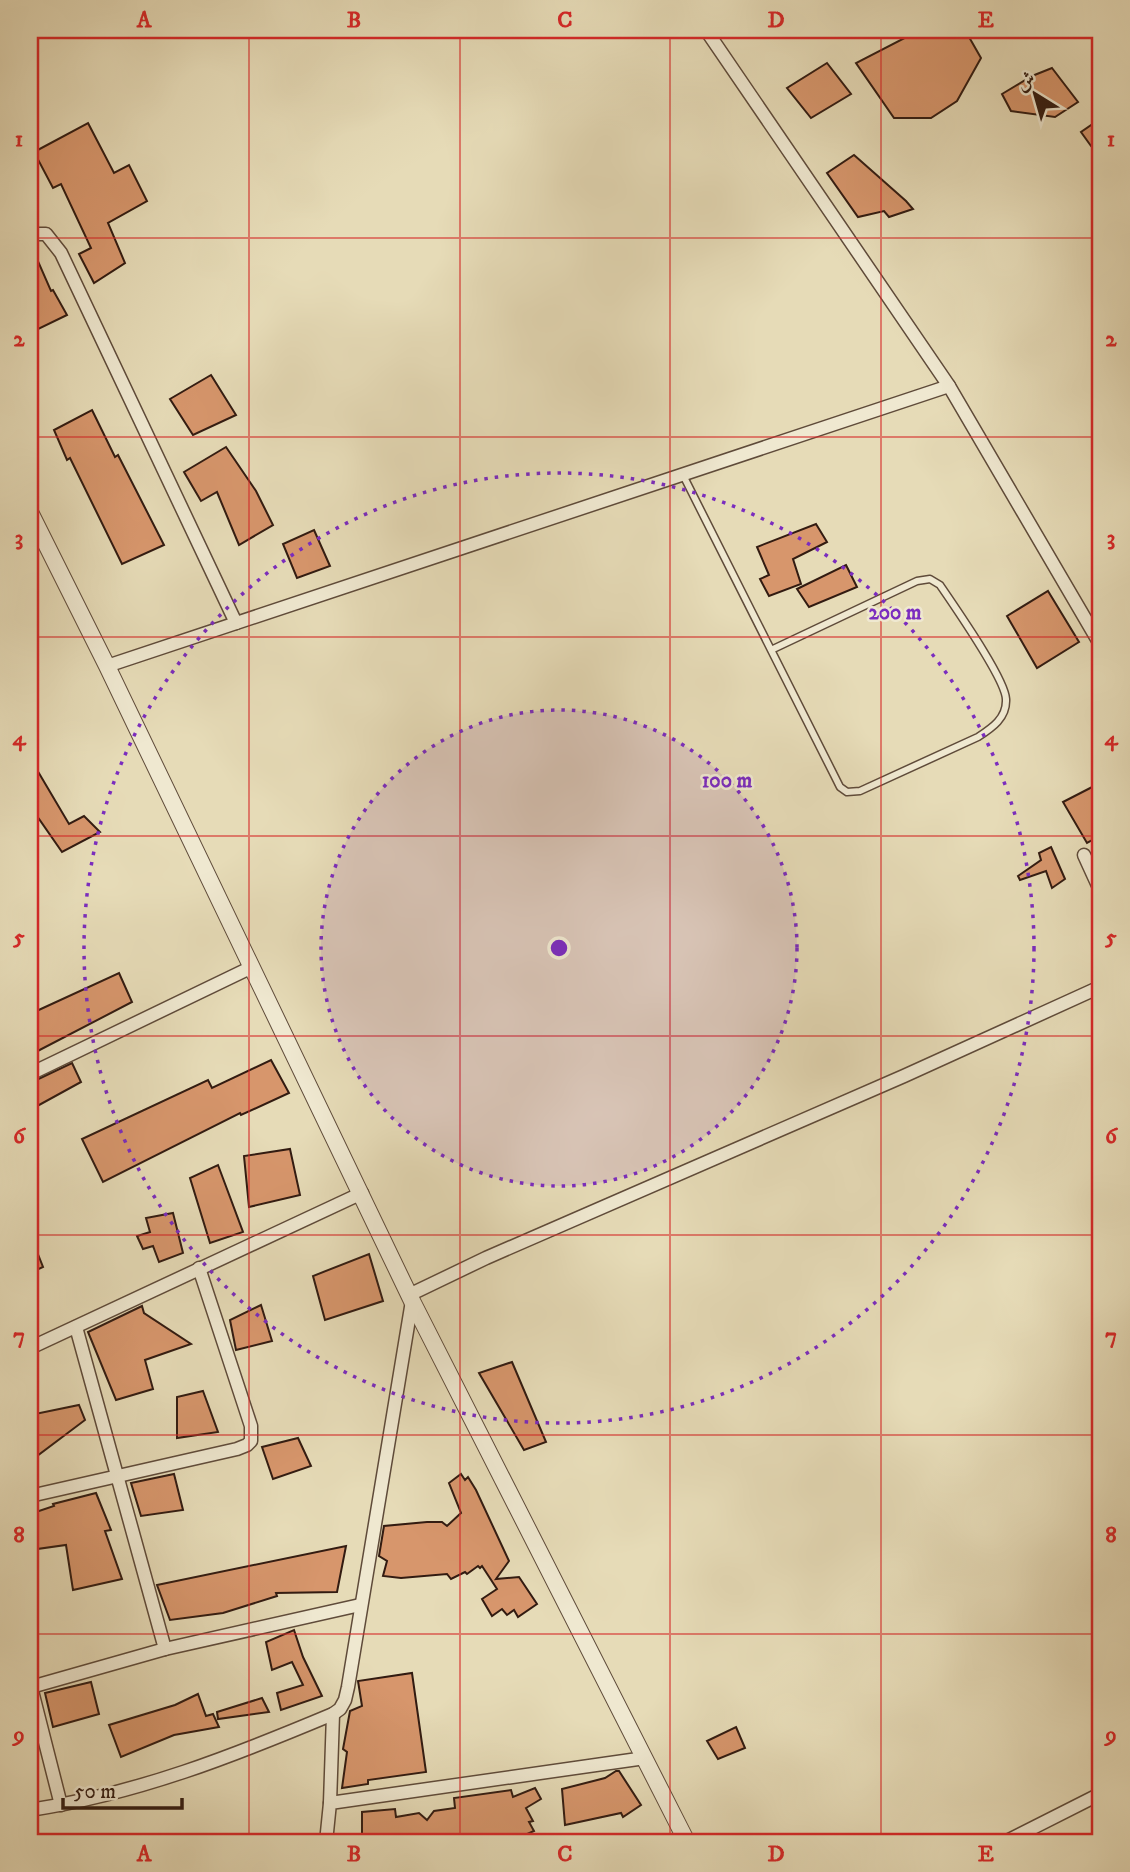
<svg xmlns="http://www.w3.org/2000/svg" width="1130" height="1872" viewBox="0 0 1130 1872" font-family="'IM FELL DW Pica',Amiri,serif">
<style>
.building{fill:#d7966c;stroke:#321b11;stroke-width:2}
.lines{fill:none;stroke-linecap:round;stroke-linejoin:round}
.service-casing{stroke:#5f4b3a;stroke-width:9}
.minor-casing{stroke:#5f4b3a;stroke-width:15}
.tertiary-casing{stroke:#5f4b3a;stroke-width:18}
.service{stroke:#efe8d0;stroke-width:6}
.minor{stroke:#efe8d0;stroke-width:12}
.tertiary{stroke:#efe8d0;stroke-width:16}
.grid{fill:none;stroke:#d62828;stroke-width:2;stroke-opacity:0.55}
.ring{fill:none;stroke:#7b2cbf;stroke-width:3.5;stroke-dasharray:3.5 7}
.centre{fill:#7b2cbf;stroke:#efe8d0;stroke-width:3.5}
.ring-label{font-size:21px;text-anchor:middle;font-weight:bold;fill:#7b2cbf;stroke:#efe8d0;stroke-width:5;stroke-linejoin:round;paint-order:stroke}
.neatline{fill:none;stroke:#d62828;stroke-width:2.5}
.grid-label{font-size:23px;text-anchor:middle;font-weight:bold;fill:#d62828}
</style>
<rect width="100%" height="100%" fill="#e6dbb7"/>
<filter id="stains"><feTurbulence type="fractalNoise" baseFrequency=".00286" numOctaves="4"/><feColorMatrix values="0 0 0 0 .2 0 0 0 0 .09 0 0 0 0 .02 0 0 0 .5 -.17"/></filter>
<radialGradient id="worn" r=".72"><stop offset=".6" stop-color="#630" stop-opacity="0"/><stop offset="1" stop-color="#630" stop-opacity=".3"/></radialGradient>
<!-- building -->
<g class="building">
<polygon points="920,30 965,30 981,58 957,101 931,118 894,118 856,63"/>
<polygon points="827,63 851,94 811,118 787,88"/>
<polygon points="1052,68 1078,102 1055,117 1011,111 1002,94 1032,76"/>
<polygon points="1100,119 1100,140 1091,146 1081,132"/>
<polygon points="88,123 114,173 129,165 147,201 108,223 125,263 94,283 79,254 91,248 61,184 53,188 34,152"/>
<polygon points="854,155 906,201 913,209 889,217 884,211 858,217 827,173"/>
<polygon points="30,243 51,291 53,290 67,315 30,333"/>
<polygon points="211,375 236,415 193,435 170,399"/>
<polygon points="92,410 115,457 118,455 164,545 122,564 70,458 67,460 54,430"/>
<polygon points="226,447 256,491 273,525 239,545 217,492 201,501 184,472"/>
<polygon points="816,524 827,542 793,559 801,584 769,596 760,579 769,575 757,547"/>
<polygon points="314,530 330,566 297,578 283,544"/>
<polygon points="846,565 857,587 809,607 797,589"/>
<polygon points="1048,591 1079,642 1037,668 1007,616"/>
<polygon points="30,758 69,824 84,816 100,832 62,852 39,819 30,825"/>
<polygon points="1100,783 1100,836 1087,843 1063,802"/>
<polygon points="1051,847 1065,879 1052,888 1046,871 1020,880 1018,876 1041,860 1039,853"/>
<polygon points="119,973 132,1002 30,1055 30,1014"/>
<polygon points="271,1060 289,1093 241,1115 240,1113 103,1182 82,1139 208,1080 212,1088"/>
<polygon points="72,1063 81,1082 30,1110 30,1083"/>
<polygon points="290,1149 300,1195 249,1207 244,1156"/>
<polygon points="218,1165 243,1232 210,1243 190,1178"/>
<polygon points="173,1213 183,1253 159,1262 153,1246 143,1249 137,1236 150,1232 146,1218"/>
<polygon points="30,1234 43,1267 30,1273"/>
<polygon points="369,1254 383,1301 325,1320 313,1276"/>
<polygon points="261,1305 272,1341 236,1350 230,1320"/>
<polygon points="142,1306 144,1313 191,1344 145,1360 153,1389 116,1400 88,1332"/>
<polygon points="512,1362 546,1442 524,1450 479,1373"/>
<polygon points="203,1391 218,1432 177,1438 177,1397"/>
<polygon points="79,1405 85,1420 37,1456 30,1433 30,1415"/>
<polygon points="298,1438 311,1466 273,1479 262,1447"/>
<polygon points="174,1474 183,1510 141,1516 131,1483"/>
<polygon points="461,1474 465,1480 468,1477 476,1490 509,1561 496,1579 519,1577 537,1604 518,1617 514,1610 507,1615 502,1609 492,1616 482,1599 497,1589 482,1566 480,1568 478,1566 467,1574 465,1572 451,1579 447,1574 401,1578 383,1576 387,1561 379,1556 384,1526 427,1522 442,1522 447,1526 461,1513 449,1483"/>
<polygon points="96,1493 111,1530 105,1531 122,1579 73,1590 66,1545 30,1550 30,1514 54,1506 53,1504"/>
<polygon points="346,1546 337,1592 276,1593 277,1596 223,1613 170,1620 157,1585"/>
<polygon points="294,1630 303,1657 322,1696 281,1710 277,1693 303,1685 292,1662 272,1670 266,1642"/>
<polygon points="412,1673 426,1772 368,1780 368,1784 342,1788 347,1752 343,1749 350,1711 362,1706 358,1681"/>
<polygon points="91,1682 99,1714 53,1727 45,1693"/>
<polygon points="198,1694 206,1716 213,1714 219,1727 174,1735 121,1757 109,1725 175,1705"/>
<polygon points="262,1698 269,1712 218,1719 217,1712"/>
<polygon points="736,1727 745,1748 718,1759 707,1741"/>
<polygon points="616,1771 619,1771 641,1805 623,1817 621,1813 565,1825 562,1789 605,1778"/>
<polygon points="535,1788 541,1799 526,1808 533,1821 529,1822 534,1831 525,1835 510,1834 466,1842 362,1842 362,1812 395,1809 396,1817 419,1813 427,1820 434,1811 455,1808 454,1798 511,1790 513,1797"/>
</g>
<g class="lines">
<!-- service casing -->
<g class="service-casing">
<path id="service" d="M683,475L834,775L840,787L847,792L860,791L978,737C992,728 1007,718 1006,699C1005,678 954,606 940,585L930,579L917,581L771,650"/>
</g>
<!-- minor casing -->
<g class="minor-casing">
<g id="minor">
<polyline points="706,30 949,386 1100,644"/>
<polyline points="30,234 46,234 61,253 236,623"/>
<polyline points="107,666 949,386"/>
<polyline points="1084,855 1100,890"/>
<polyline points="30,1074 252,967"/>
<polyline points="409,1295 486,1258 904,1076 1100,987"/>
<polyline points="30,1348 362,1193"/>
<polyline points="30,1496 237,1449 247,1445 251,1441 251,1426 199,1268"/>
<polyline points="165,1649 360,1605"/>
<polyline points="30,1683 61,1805"/>
<polyline points="31,1687 165,1649 76,1327"/>
<polyline points="330,1803 333,1714"/>
<path d="M30,1810C137,1794 233,1756 333,1714L340,1709L345,1700L348,1687L412,1301"/>
<polyline points="326,1842 330,1803 645,1758"/>
<polyline points="1005,1842 1100,1794"/>
</g>
</g>
<!-- tertiary casing -->
<g class="tertiary-casing">
<polyline id="tertiary" points="30,512 107,666 412,1301 687,1842"/>
</g>
<!-- service -->
<use href="#service" class="service"/>
<!-- minor -->
<use href="#minor" class="minor"/>
<!-- tertiary -->
<use href="#tertiary" class="tertiary"/>
</g>
<!-- grid -->
<path class="grid" d="M249,30V1842M460,30V1842M670,30V1842M881,30V1842M30,238H1100M30,437H1100M30,637H1100M30,836H1100M30,1036H1100M30,1235H1100M30,1435H1100M30,1634H1100"/>
<!-- distance rings -->
<circle cx="559" cy="948" r="238" fill="#7b2cbf" fill-opacity=".12"/>
<g class="ring">
<circle cx="559" cy="948" r="238"/>
<circle cx="559" cy="948" r="475"/>
</g>
<circle cx="559" cy="948" r="10" class="centre"/>
<g class="ring-label">
<text x="895" y="619">200 m</text>
<text x="727" y="787">100 m</text>
</g>
<!-- margin -->
<rect width="1130" height="1872" fill="none" stroke="#e6dbb7" stroke-width="77"/>
<!-- north arrow -->
<g transform="translate(1035 94) rotate(323)" stroke="#efe8d0" stroke-width="5" paint-order="stroke">
<path d="M0-5L12 26L0 18L-12 26Z" fill="#321b11"/>
<text y="-10" font-size="19" font-weight="bold" text-anchor="middle" fill="#321b11">ش</text>
</g>
<!-- scale -->
<path d="M63 1798v10h119v-10" fill="none" stroke="#321b11" stroke-width="3.5"/>
<text x="74" y="1798" font-size="21" fill="#321b11" stroke="#efe8d0" stroke-width="5" paint-order="stroke">50 m</text>
<rect x="38" y="38" width="1054" height="1796" class="neatline"/>
<g class="grid-label">
<text x="144" y="27">A</text>
<text x="354" y="27">B</text>
<text x="565" y="27">C</text>
<text x="776" y="27">D</text>
<text x="986" y="27">E</text>
<text x="19" y="146">1</text>
<text x="1111" y="146">1</text>
<text x="19" y="346">2</text>
<text x="1111" y="346">2</text>
<text x="19" y="545">3</text>
<text x="1111" y="545">3</text>
<text x="19" y="745">4</text>
<text x="1111" y="745">4</text>
<text x="19" y="944">5</text>
<text x="1111" y="944">5</text>
<text x="19" y="1143">6</text>
<text x="1111" y="1143">6</text>
<text x="19" y="1343">7</text>
<text x="1111" y="1343">7</text>
<text x="19" y="1542">8</text>
<text x="1111" y="1542">8</text>
<text x="19" y="1742">9</text>
<text x="1111" y="1742">9</text>
<text x="144" y="1861">A</text>
<text x="354" y="1861">B</text>
<text x="565" y="1861">C</text>
<text x="776" y="1861">D</text>
<text x="986" y="1861">E</text>
</g>
<rect width="100%" height="100%" filter="url(#stains)"/>
<rect width="100%" height="100%" fill="url(#worn)"/>
</svg>
